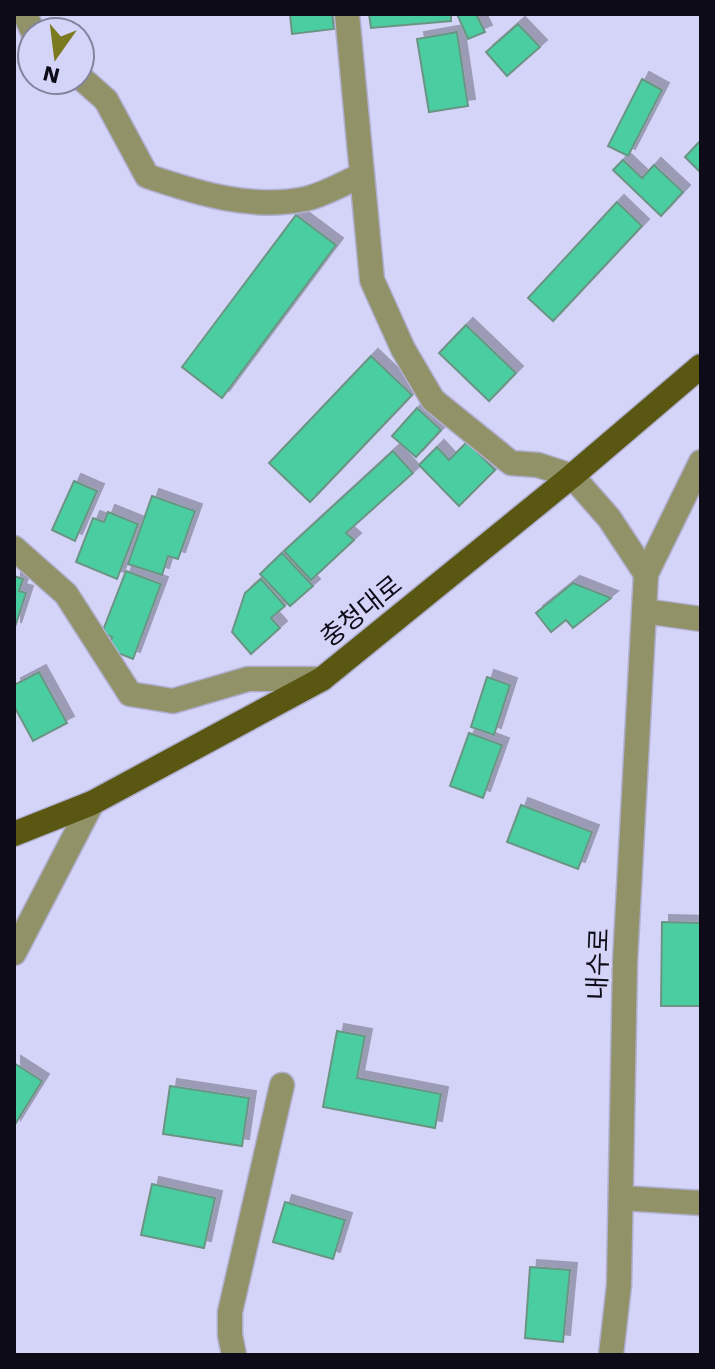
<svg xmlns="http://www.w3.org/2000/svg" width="715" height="1369" viewBox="0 0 715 1369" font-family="'Work Sans','Noto Sans KR',sans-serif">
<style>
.building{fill:#4ccda2;stroke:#6b9484;stroke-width:2;filter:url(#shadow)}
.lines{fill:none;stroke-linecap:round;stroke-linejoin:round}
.minor-casing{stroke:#b0afd0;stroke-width:27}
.major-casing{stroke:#b0afd0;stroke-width:27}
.minor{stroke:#929269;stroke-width:24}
.major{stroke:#595711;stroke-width:24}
.labels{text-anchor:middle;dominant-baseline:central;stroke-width:6;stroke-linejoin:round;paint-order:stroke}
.street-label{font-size:26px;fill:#0c0b17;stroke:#d4d3f8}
</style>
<defs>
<filter id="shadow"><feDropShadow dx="7" dy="-7" stdDeviation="0" flood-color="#0004"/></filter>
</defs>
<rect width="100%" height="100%" fill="#d4d3f8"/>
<!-- building -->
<g class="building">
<polygon points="290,14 332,14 334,29 292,34"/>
<polygon points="369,14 451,14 451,21 371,28"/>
<polygon points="457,14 476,14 485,32 468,39"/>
<polygon points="518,24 540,47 507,76 486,52"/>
<polygon points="457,32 468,106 429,112 417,39"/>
<polygon points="642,79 662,90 628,156 608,146"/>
<polygon points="701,140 701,173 685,157"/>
<polygon points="623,160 642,178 654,165 683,192 661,216 613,170"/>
<polygon points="617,202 642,226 553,321 528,298"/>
<polygon points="296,215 336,245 222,398 182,367"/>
<polygon points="466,325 516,373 489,401 439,353"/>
<polygon points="371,356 412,395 310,502 269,463"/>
<polygon points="417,408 441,430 416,457 392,436"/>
<polygon points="467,442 495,470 459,506 419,465 437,447 449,460"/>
<polygon points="393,451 413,473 346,533 354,540 311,580 284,551"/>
<polygon points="74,481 97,491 75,541 52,530"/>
<polygon points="152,496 195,511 178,559 168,556 162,575 128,564"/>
<polygon points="108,512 138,524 117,579 76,562 93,518 104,522"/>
<polygon points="282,553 313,586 290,606 260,574"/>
<polygon points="126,571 161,584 133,659 108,649 112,637 102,633"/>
<polygon points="14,576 23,579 19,591 26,593 14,630"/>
<polygon points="261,579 285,606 271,618 280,628 251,654 232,632 245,593"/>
<polygon points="573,583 611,598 573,628 566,620 551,632 536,613"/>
<polygon points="39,672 67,723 33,741 14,706 14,685"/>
<polygon points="487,677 510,685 494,735 471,727"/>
<polygon points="469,733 502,745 483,798 450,786"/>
<polygon points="521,805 592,832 578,869 507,842"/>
<polygon points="662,922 701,923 701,1006 661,1006"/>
<polygon points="337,1031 365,1036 357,1078 441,1094 435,1128 323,1107"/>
<polygon points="14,1063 42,1081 14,1126"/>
<polygon points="170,1086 249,1098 242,1146 163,1134"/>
<polygon points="152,1184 215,1198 204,1248 141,1235"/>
<polygon points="285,1202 345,1220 333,1259 273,1242"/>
<polygon points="530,1267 570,1270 563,1342 525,1338"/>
</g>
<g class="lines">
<!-- minor casing -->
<g class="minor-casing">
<g id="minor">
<polyline points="25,14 33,32"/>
<polyline points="347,14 372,280 403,349 433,400 511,463 538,465 572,476 609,518 646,574"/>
<path d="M80,77L106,100L147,176C197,193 251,210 305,199C324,195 344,183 362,175"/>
<polyline points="14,548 66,594 130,694 173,701 248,679 322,679"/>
<polyline points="644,611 701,619"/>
<polyline points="14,953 92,803"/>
<polyline points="621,1198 701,1203"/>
<polyline points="234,1355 230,1335 230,1312 282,1085"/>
<polyline points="611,1355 619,1285 625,962 646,574 701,462"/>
</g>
</g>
<!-- major casing -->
<g class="major-casing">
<polyline id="major" points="14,834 92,803 322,679 572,476 701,366"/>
</g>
<!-- minor -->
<use href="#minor" class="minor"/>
<!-- major -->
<use href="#major" class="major"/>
</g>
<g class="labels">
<!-- street labels -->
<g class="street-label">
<text transform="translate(361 611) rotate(-39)">충청대로</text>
<text transform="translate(598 964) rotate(-88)">내수로</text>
</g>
</g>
<!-- border -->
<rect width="715" height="1369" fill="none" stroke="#0c0b17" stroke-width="32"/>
<!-- north arrow -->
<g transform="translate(56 56) rotate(194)"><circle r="38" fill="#d4d3f8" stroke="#84839e" stroke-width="2"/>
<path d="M0-6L14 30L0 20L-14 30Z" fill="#7c7a20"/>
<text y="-12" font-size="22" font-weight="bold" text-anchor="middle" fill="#0c0b17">N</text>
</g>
</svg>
